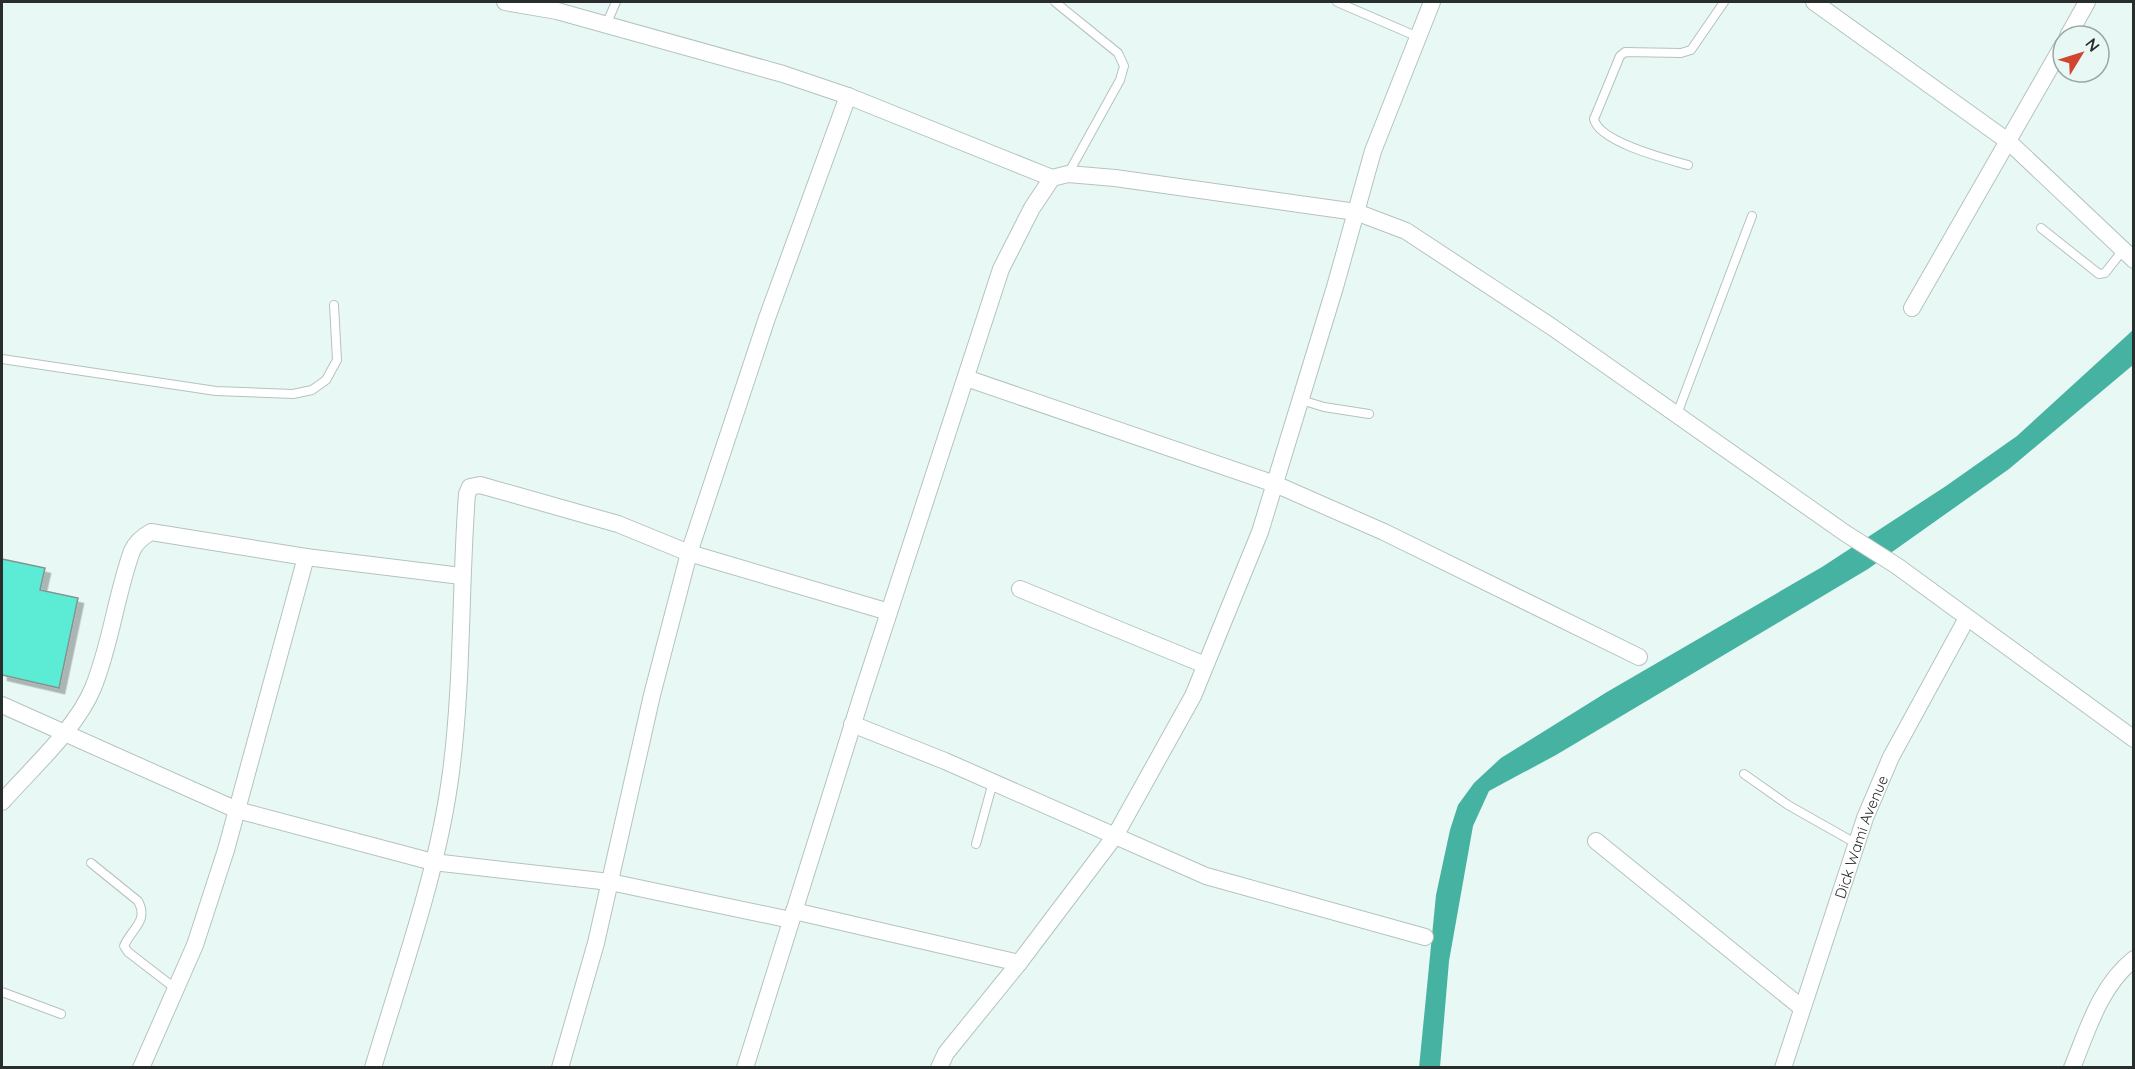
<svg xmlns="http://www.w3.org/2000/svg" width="2135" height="1069" viewBox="0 0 2135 1069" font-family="Quicksand,sans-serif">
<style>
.water{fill:#46b2a1}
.building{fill:#5bebd4;stroke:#849390;stroke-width:1.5;filter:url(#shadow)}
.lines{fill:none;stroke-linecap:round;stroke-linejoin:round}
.service-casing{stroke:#b4c3bf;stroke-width:10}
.minor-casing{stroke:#b4c3bf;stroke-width:18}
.service{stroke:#fff;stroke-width:8}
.minor{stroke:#fff;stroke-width:16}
.labels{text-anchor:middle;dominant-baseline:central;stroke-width:5;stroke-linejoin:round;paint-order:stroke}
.street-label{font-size:15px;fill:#282e2c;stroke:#e8f8f5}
</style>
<defs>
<filter id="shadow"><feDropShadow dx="5.5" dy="5.5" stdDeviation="0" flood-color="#0004"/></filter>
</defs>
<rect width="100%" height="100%" fill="#e8f8f5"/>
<!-- water -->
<polygon class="water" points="2133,330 2133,365 2009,469 1868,569 1556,755 1489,791 1473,826 1449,961 1440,1067 1419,1068 1436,895 1450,830 1458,805 1474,783 1501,758 1607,692 1822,567 1946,486 2017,436"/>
<!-- building -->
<polygon class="building" points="2,559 45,568 40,590 78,598 59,688 2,675"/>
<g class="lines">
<!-- service casing -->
<g class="service-casing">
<g id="service">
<polyline points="1055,2 1118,53 1124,66 1120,80 1068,174"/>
<polyline points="1337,2 1418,37"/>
<polyline points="606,25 616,2"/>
<path d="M1688,165C1666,159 1599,142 1594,119L1620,56L1625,52L1681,53L1691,50L1724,2"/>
<polyline points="2041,228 2099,274 2105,273 2123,250"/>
<polyline points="2,359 216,391 293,394 312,390 326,380 337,360 334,305"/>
<polyline points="1301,400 1324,407 1369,414"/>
<polyline points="1677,414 1752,216"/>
<polyline points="1744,774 1788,805 1857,844"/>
<polyline points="976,844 993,782"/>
<path d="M91,863L138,901C149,921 132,928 124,946L128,952L176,989"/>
<polyline points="2,992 61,1014"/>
</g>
</g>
<!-- minor casing -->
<g class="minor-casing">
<g id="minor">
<polyline points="505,2 557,11 783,74 848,96 1052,178"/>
<polyline points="1814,2 2009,142 2134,260"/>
<polyline points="2068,36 2087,2"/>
<polyline points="1912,308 2063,45"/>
<polyline points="966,378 1275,484 1384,532 1639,657"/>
<polyline points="1020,589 1205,665"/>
<polyline points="2,705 237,810 433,862 610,882 791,920"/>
<polyline points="852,724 945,761 1206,876 1425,937"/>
<path d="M2,802C31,769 76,729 93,688C111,644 116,595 132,551C136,542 142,537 151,532L306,557L461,576"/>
<polyline points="1596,841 1802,1008"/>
<polyline points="794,911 1019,963"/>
<polyline points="141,1068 195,945 226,850 306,557"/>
<path d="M373,1068C402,970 438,873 451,772C463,679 460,586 467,494L470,487L480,485L618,524L689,553L889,612"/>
<polyline points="560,1068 596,943 652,695 689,553 767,318 848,96"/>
<polyline points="745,1068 862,695 1001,269 1032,208 1052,178 1068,174 1115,178 1356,212 1406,231 1552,327 1845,533 1897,566 2134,739"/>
<polyline points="939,1068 946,1053 1019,963 1115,836 1193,696 1260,532 1335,287 1373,151 1432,2"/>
<path id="s1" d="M1783,1068L1865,818L1891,757L1967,618"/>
<path d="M2072,1068C2088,1029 2100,986 2134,959"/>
</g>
</g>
<!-- service -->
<use href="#service" class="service"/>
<!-- minor -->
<use href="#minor" class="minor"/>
</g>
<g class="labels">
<!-- street labels -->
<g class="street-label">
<text stroke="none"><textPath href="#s1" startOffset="244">Dick Wami Avenue</textPath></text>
</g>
</g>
<!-- border -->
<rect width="2135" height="1069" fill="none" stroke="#282e2c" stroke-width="6"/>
<!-- north arrow -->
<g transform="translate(2081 54) rotate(52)"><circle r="28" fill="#e8f8f5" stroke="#9ba7a5" stroke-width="1.5"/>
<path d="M0-4.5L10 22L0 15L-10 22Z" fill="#d14531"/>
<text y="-9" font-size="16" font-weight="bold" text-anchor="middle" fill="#282e2c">N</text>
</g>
</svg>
